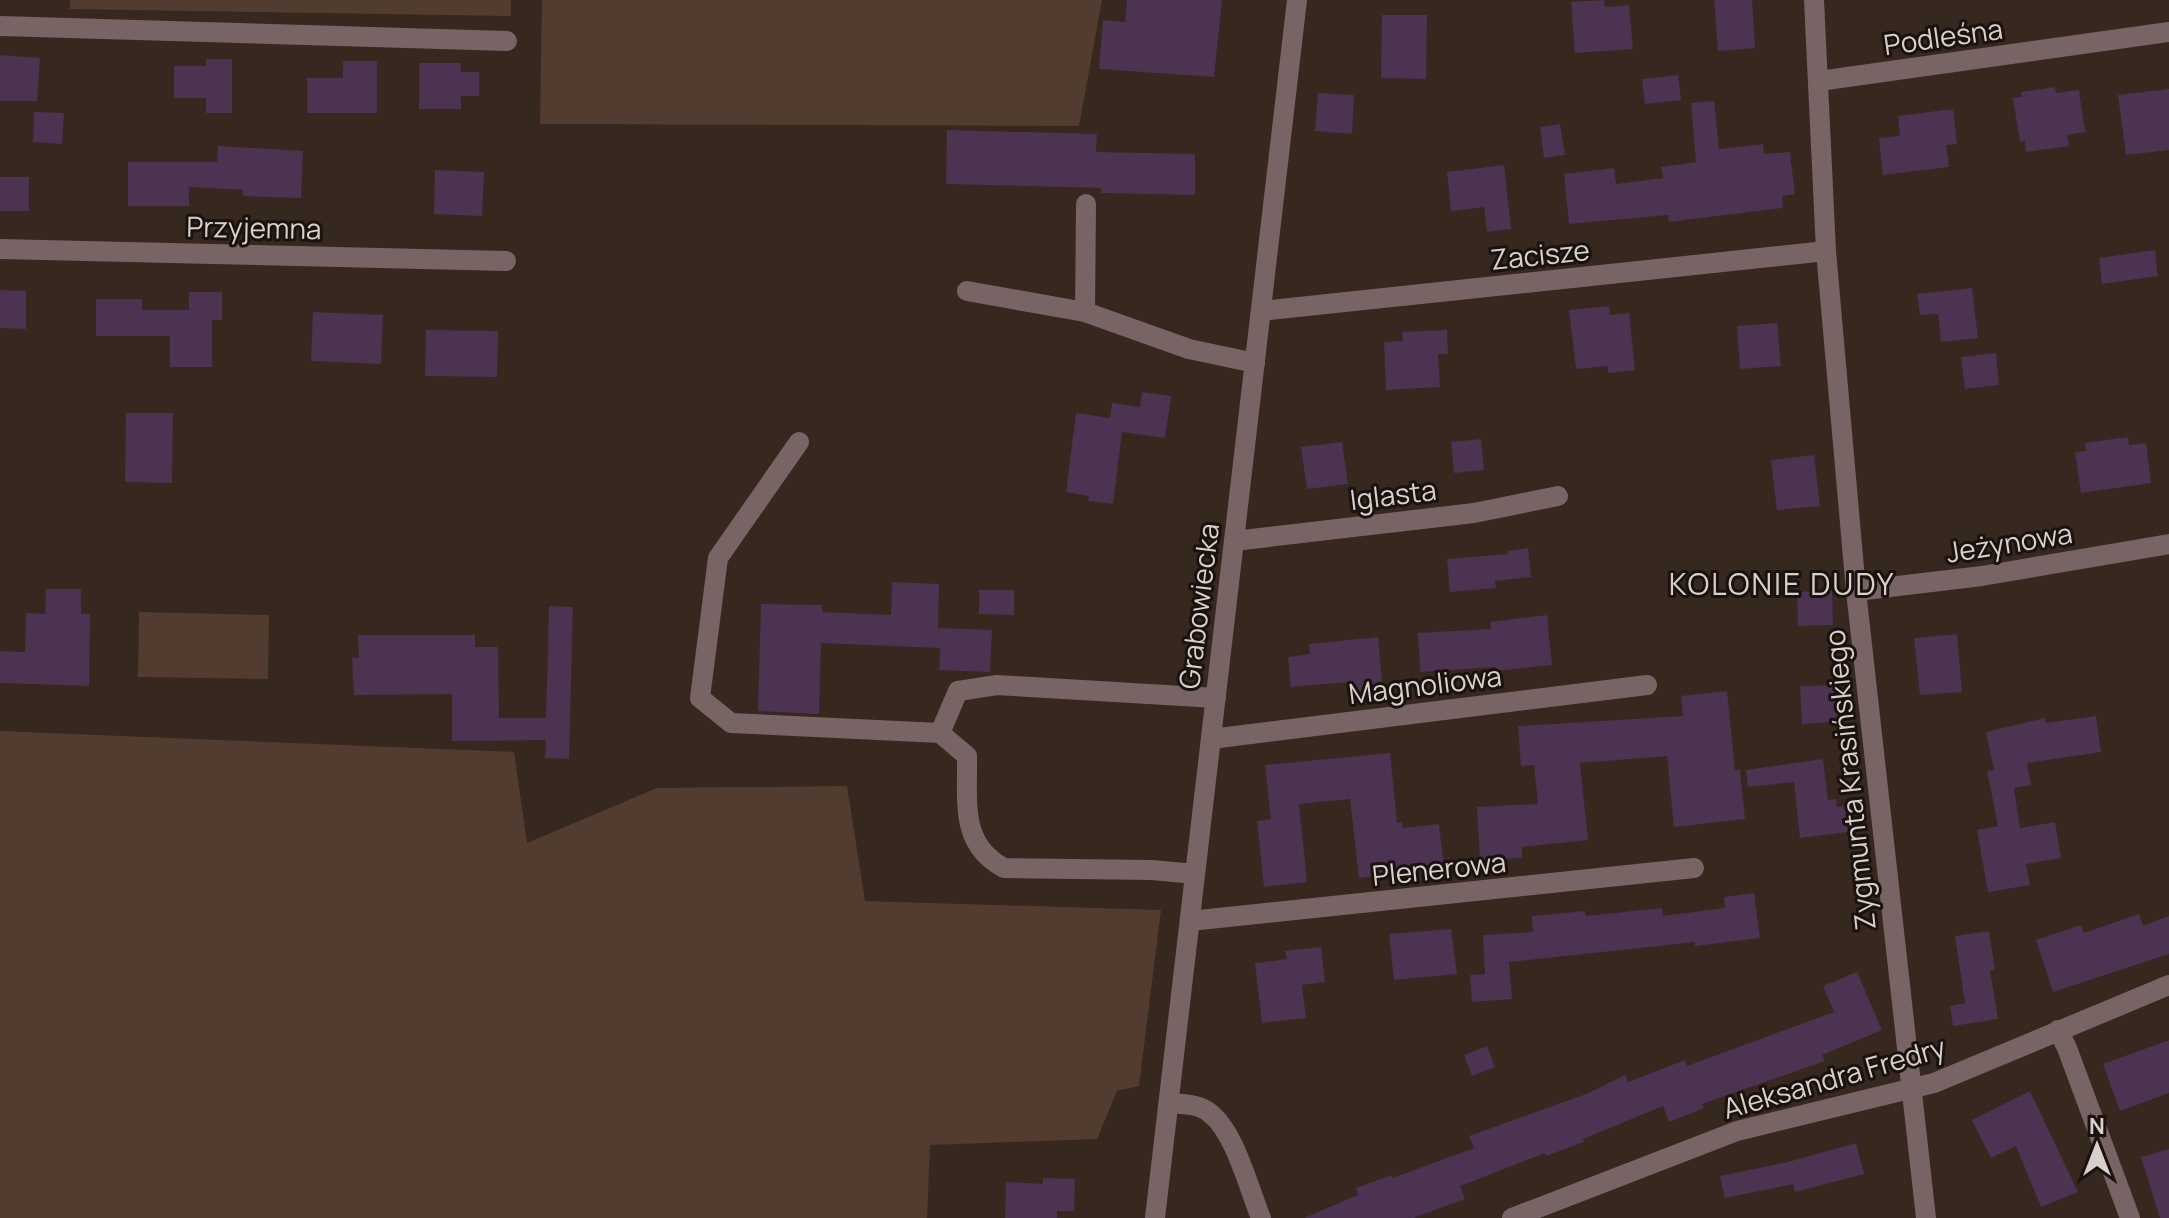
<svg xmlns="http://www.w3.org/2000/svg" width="2169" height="1218" viewBox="0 0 2169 1218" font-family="Manrope,sans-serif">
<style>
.green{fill:#523c2f}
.building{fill:#4b3351}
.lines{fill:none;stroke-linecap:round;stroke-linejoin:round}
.minor{stroke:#786365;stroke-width:20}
.labels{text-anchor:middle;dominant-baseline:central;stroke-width:6;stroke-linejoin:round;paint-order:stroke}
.street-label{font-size:28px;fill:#dad0cb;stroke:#19120e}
.neighbourhood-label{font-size:30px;letter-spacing:2px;fill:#dad0cb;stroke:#19120e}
</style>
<rect width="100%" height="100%" fill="#36271f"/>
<!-- green -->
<g class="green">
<polygon points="70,0 511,0 511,16 70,9"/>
<polygon points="542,0 1102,0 1079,126 540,124"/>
<polygon points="139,612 269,615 268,679 138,677"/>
<polygon points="0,731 514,752 527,843 657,788 847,786 865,901 1161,910 1139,1086 1117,1091 1097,1139 930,1145 927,1218 0,1218"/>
</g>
<!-- building -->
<g class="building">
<polygon points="1127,0 1222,0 1214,77 1099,69 1103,20 1125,22"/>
<polygon points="1604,0 1605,7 1629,5 1633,49 1575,53 1571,2"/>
<polygon points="1714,0 1752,0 1755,48 1718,51"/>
<polygon points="1382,15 1427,15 1426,79 1381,78"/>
<polygon points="0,55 40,58 37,101 0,101"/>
<polygon points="206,59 232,59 232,113 206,113 206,98 174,98 174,66 206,66"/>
<polygon points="343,61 377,61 377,113 307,113 307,78 343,78"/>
<polygon points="419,63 461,63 461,72 479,72 479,96 461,96 461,109 419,109"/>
<polygon points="1678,75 1681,100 1645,104 1642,79"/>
<polygon points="2055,87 2056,93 2079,90 2085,132 2067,135 2069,146 2026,152 2025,141 2020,142 2013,98 2022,97 2021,92"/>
<polygon points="2169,89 2169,150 2126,155 2118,95"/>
<polygon points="1318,93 1354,95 1352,134 1315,131"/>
<polygon points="1714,101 1719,149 1763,144 1764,154 1790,152 1795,194 1782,196 1783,208 1669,222 1668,215 1569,224 1564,174 1614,168 1616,184 1663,178 1661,167 1696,162 1691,103"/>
<polygon points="1953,109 1957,144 1946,145 1949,167 1883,175 1879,138 1900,136 1898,116"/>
<polygon points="34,112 64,113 62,144 33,142"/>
<polygon points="1560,124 1565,155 1544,158 1540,127"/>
<polygon points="947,130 1097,134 1096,152 1195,154 1195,195 1101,193 1101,188 946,184"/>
<polygon points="218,146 303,151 301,198 243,196 243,190 189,187 189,206 128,206 128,162 217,162"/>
<polygon points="1504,165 1511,229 1487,232 1484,207 1451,211 1447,172"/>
<polygon points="435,170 484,172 482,216 434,214"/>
<rect x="0" y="177" width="29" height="34"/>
<polygon points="2155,250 2158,276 2102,284 2099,258"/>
<polygon points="1972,288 1978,338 1941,342 1938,314 1920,315 1917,294"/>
<polygon points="0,290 26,291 26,329 0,328"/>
<polygon points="189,292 222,292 222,320 212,320 212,367 170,367 170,336 96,336 96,299 142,299 142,310 189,310"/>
<polygon points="1609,306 1610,315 1629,313 1635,370 1608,373 1608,366 1576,369 1569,310"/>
<polygon points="313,312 383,315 381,364 311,361"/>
<polygon points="1777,323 1781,366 1740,369 1737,326"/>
<polygon points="426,330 498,331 497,377 425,376"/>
<polygon points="1447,330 1448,354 1438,354 1440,387 1386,390 1384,342 1403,341 1402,332"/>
<polygon points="1996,353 1999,385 1965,389 1961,357"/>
<polygon points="1142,392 1171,396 1165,438 1122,432 1113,504 1088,501 1089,496 1066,492 1076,413 1110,418 1112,403 1140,407"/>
<polygon points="126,413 173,413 172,483 125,482"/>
<polygon points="2128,437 2129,445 2146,443 2151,483 2081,493 2075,452 2086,451 2085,443"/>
<polygon points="1481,439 1484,470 1454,473 1451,442"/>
<polygon points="1342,442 1348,484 1307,489 1301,447"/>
<polygon points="1814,455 1820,506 1777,510 1771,460"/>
<polygon points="1528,548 1531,577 1495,581 1496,588 1450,592 1447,559 1508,554 1507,551"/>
<polygon points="892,582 939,584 938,628 992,630 990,672 939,670 940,648 821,643 819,714 758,711 761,604 822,605 822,612 891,615"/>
<polygon points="46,589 81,589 81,614 90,614 89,686 0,683 0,651 25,652 26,613 45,614"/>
<polygon points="979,590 1014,590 1014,615 979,614"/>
<polygon points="1832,590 1833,625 1798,626 1797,592"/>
<polygon points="549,606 573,607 569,759 545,758 546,740 452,741 452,694 354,695 352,658 359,658 358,635 475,635 475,647 498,647 499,718 546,718"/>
<polygon points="1547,615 1552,665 1496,671 1495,667 1420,672 1418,633 1491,629 1490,622"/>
<polygon points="1957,634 1962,692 1920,695 1914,638"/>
<polygon points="1378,637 1383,690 1350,694 1349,682 1291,687 1288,657 1310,654 1309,644"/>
<polygon points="1839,685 1841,721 1802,724 1800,686"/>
<polygon points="1727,691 1735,770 1740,770 1745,819 1674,827 1667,756 1580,763 1588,840 1522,847 1522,858 1480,860 1477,807 1538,804 1534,765 1521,766 1518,726 1683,716 1681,696"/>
<polygon points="2096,716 2101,752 2027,763 2031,785 2014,788 2020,828 2055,822 2061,858 2026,864 2030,885 1988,892 1977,830 1998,826 1987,771 1994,770 1986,732 2045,718 2046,723"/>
<polygon points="1390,753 1397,823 1402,822 1403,828 1439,824 1444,868 1359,878 1350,799 1299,804 1307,882 1264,887 1257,821 1271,819 1265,765"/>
<polygon points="1823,759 1828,800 1836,799 1837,807 1845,806 1848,832 1800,838 1794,782 1748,787 1746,770"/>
<polygon points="1754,893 1760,938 1695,946 1695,942 1509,962 1512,999 1472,1002 1470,975 1485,974 1483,935 1533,932 1532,916 1585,911 1586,916 1662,908 1663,916 1725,908 1724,897"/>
<polygon points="2139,914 2143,926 2169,916 2169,954 2053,992 2036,940 2081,925 2084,933"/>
<polygon points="1451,929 1457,974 1394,980 1389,934"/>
<polygon points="1989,931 1995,970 1990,970 1998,1019 1953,1026 1950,1006 1965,1003 1955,936"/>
<polygon points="1321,947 1325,982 1302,985 1306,1018 1262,1023 1255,963 1287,959 1285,951"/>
<polygon points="1857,972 1882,1030 1822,1055 1825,1061 1702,1104 1704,1108 1669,1122 1663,1106 1583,1139 1584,1142 1546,1156 1545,1153 1460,1186 1465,1199 1413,1218 1304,1218 1358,1195 1356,1188 1392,1175 1393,1178 1474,1148 1469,1136 1589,1093 1625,1075 1628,1082 1685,1060 1687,1066 1834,1012 1823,986"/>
<polygon points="2169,1040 2169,1093 2120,1111 2103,1064"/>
<polygon points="1487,1046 1495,1067 1472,1076 1464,1055"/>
<polygon points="2030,1091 2078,1192 2041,1207 2016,1146 1991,1158 1972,1120"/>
<polygon points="1856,1143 1864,1174 1795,1192 1793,1184 1725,1198 1720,1176 1788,1162"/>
<polygon points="2169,1149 2169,1218 2160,1218 2141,1157"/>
<polygon points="1043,1178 1075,1179 1074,1211 1057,1211 1057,1218 1005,1218 1006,1182 1043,1184"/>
</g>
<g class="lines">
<!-- minor -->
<g class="minor">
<polyline points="1814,0 1826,251 1856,591 1926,1218"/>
<polyline points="0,26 507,41"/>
<polyline points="1819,81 2169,32"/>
<polyline points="1086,204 1085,312 1189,349 1255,363"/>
<polyline points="0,249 506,261"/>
<polyline points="967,291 1085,312"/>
<polyline points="1261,311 1826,251"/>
<path d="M799,442L718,558L700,698L731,723L940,733L967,756C968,801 959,844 1004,868L1152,870L1195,874"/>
<polyline points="1234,541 1474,513 1558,496"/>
<polyline points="1856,591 1982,576 2169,544"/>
<polyline points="940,733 958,691 997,685 1216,698"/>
<polyline points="1211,739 1647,685"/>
<polyline points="1190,921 1694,868"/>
<polyline points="2058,1030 2067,1048 2130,1218"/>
<path d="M1169,1103C1183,1104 1200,1104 1211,1114C1235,1133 1249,1189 1261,1218"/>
<polyline points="1155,1218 1297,0"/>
<polyline points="1512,1218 1737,1131 1934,1083 2169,985"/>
</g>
</g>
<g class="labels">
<!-- street labels -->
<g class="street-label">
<text transform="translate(1943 36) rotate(-8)">Podleśna</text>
<text transform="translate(254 227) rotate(1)">Przyjemna</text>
<text transform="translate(1540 254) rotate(-6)">Zacisze</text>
<text transform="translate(1393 494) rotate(-7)">Iglasta</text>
<text transform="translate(2009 542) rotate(-9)">Jeżynowa</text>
<text transform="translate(1198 606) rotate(-83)">Grabowiecka</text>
<text transform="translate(1425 684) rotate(-7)">Magnoliowa</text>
<text transform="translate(1849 780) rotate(-96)">Zygmunta Krasińskiego</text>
<text transform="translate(1439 868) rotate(-6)">Plenerowa</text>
<text transform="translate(1834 1077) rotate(-16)">Aleksandra Fredry</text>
</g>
<!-- neighbourhood labels -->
<g class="neighbourhood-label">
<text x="1782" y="583">KOLONIE DUDY</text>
</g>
</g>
<!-- north arrow -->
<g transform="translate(2097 1146)" stroke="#19120e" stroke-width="6" paint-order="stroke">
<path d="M0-6L14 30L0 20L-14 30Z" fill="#dad0cb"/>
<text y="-12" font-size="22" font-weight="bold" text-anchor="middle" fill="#dad0cb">N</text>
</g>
</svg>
